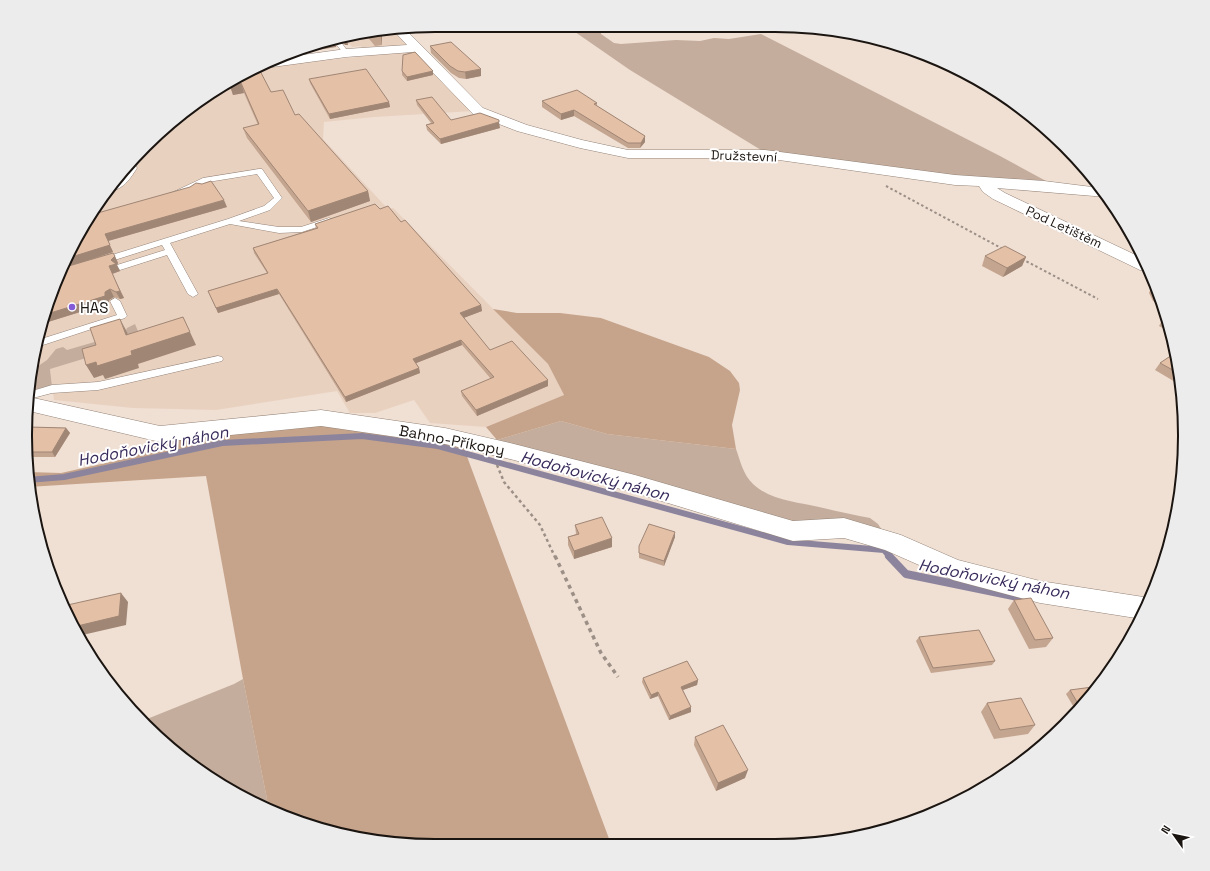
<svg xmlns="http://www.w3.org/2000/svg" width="1210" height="871" viewBox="0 0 1210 871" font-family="'Space Grotesk',sans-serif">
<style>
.built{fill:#e9d1c0}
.green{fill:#c4ad9c}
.forest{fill:#c6a48b}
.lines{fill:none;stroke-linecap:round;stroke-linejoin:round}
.stream-far1{stroke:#8c849d;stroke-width:6}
.stream{stroke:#8c849d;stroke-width:8}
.service-casing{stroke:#948479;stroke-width:1}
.minor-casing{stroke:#948479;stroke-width:1}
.path-far2{stroke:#9b8f86;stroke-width:2;stroke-dasharray:2.5 2.5;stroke-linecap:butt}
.path-far1{stroke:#9b8f86;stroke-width:2.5;stroke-dasharray:3 3;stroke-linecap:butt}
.path{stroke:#9b8f86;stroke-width:3.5;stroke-dasharray:4 4;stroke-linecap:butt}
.service{fill:#fff;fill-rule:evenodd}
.minor{fill:#fff;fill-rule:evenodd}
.wall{fill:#c4a590}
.shaded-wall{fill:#a08675}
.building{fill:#e4c0a7;stroke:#a08675}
.poi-dot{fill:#845cd7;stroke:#fff;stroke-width:1.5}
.labels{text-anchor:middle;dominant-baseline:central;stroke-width:4;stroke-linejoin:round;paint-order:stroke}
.far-street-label{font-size:13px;fill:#1b1511;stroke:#fff}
.poi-label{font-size:15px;fill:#1b1511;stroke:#fff;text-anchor:start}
.street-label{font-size:15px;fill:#1b1511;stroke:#fff}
.water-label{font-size:16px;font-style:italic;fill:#382a5a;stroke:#fff}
.rim{fill:none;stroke:#1b1511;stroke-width:2}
</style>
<rect width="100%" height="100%" fill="#f0dfd3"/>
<!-- built -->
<g class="built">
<polygon points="394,30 407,45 363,50 361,46 352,47 350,44 277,57 329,39"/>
<polygon points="414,51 473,111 374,117 324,122 323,139 388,209 393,208 548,364 564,395 486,427 430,423 414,400 375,413 350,413 337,391 216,410 133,408 54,400 50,369 30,376 47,304 67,254 127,165 208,94 252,70 291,64"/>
</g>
<!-- green -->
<g class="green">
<polygon points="565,25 601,25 601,34 614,43 621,44 676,40 700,41 714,38 729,39 761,34 1000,156 1046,181 977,178 761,150 630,70"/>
<polygon points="135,324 142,341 50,369 52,386 29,391 31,371 47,360 56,349 63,347 67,350 98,341 130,340 126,330 127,328"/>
<path d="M561,421L607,434L736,449C740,460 743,475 753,484C770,500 797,502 819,507C836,511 853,515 870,518L878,524L884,533L795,529L497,440Z"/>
<polygon points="243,679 269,809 254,804 185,761 142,721 234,684"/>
</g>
<!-- forest -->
<g class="forest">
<polygon points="493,309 517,313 560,313 601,318 709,357 730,371 739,383 740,390 732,425 736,449 607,434 561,421 497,440 486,427 564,395 548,364"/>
<polygon points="320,424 462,443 611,844 409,845 329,832 269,809 243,679 206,476 28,487 28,472 61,473 137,456 155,440"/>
</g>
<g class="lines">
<!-- stream-far1 -->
<polyline class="stream-far1" points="28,480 64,477 222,443 362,436 438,446 788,542 884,550 890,557"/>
<!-- stream -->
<polyline class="stream" points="889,556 906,574 1018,597"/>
<!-- service casing -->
<g class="service-casing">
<g id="service">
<polygon points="338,38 349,53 348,54 344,54 332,39"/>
<path d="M132,160L137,168C131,178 122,191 109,191L129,168L128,164Z"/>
<polygon points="259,169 262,169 282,198 270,210 239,221 279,227 301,227 329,218 333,220 332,222 302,232 279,233 230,224 170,243 198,294 193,297 188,294 167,255 120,270 116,267 117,265 165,250 162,245 102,264 98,261 99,259 228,219 264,206 274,198 257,174 208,182 171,197 167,195 203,178"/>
<polygon points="115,298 120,301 127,316 125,318 37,347 38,340 117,315 110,301"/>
<polygon points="218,356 222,357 223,359 222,361 98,390 52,393 29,399 29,392 52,385 98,382"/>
</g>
</g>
<!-- minor casing -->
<g class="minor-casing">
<g id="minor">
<polygon points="405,29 483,108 527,125 582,140 628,150 765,150 955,175 1044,181 1100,188 1106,197 997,188 1005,193 1142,258 1148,271 1140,270 993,199 983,192 979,186 955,185 765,158 628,158 580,148 517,131 473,114 413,52 346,57 265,68 260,66 273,59 346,49 407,45 394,31"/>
<polygon points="29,397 160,426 321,410 445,428 514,444 635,475 793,521 844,518 901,535 958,560 1040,581 1150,598 1142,619 1040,603 953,580 885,550 844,538 793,541 635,493 514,460 445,444 321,426 160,442 29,411"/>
</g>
</g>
<!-- path-far2 -->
<g class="path-far2">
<polyline points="886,186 1003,249"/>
<polyline points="1022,259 1098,299"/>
</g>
<!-- path-far1 -->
<polyline class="path-far1" points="497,465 504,482 540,525 555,557"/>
<!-- path -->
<polyline class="path" points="555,556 601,653 618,677"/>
<!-- service -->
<use href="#service" class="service"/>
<!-- minor -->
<use href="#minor" class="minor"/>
</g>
<!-- wall -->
<g class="wall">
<polygon points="623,25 658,25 658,33 624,33"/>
<polygon points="382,32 382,45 375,46 365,34"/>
<polygon points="346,37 348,45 345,45 339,38"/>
<polygon points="430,46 481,76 466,79 459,78 451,73 431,53"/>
<polygon points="258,67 271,92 295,115 368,191 370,201 311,222 247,138 243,128 258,125 244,93 233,95 230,87 216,90"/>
<polygon points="402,71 433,71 433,75 407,81 402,75"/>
<polygon points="309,79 389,102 390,107 330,119 310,83"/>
<polygon points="416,100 451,120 500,128 441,144 427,130 426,125 431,123 417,105"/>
<polygon points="542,101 597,103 597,106 645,136 645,142 640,148 628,148 574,116 561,120 542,107"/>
<polygon points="227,207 108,241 113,252 101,256 113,253 118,263 117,265 120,271 112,274 124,298 120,299 114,297 109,300 109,303 48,322 44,315 94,214"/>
<polygon points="380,209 401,222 481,305 482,311 463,318 490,350 548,380 548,386 477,416 462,396 461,391 491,379 462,345 416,363 419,368 420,373 346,402 279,294 218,313 208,291 267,273 254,253 253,248 316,228 315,224"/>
<polygon points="985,256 1026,257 1022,266 1003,277 982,266"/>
<polygon points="1155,285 1163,304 1164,306 1153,301 1149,293 1152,286"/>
<polygon points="1166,317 1170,332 1159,326 1163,319"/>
<polygon points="1175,353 1182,382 1182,386 1155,370 1160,363"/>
<polygon points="29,427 66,428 70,433 55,457 28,457"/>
<polygon points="575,525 612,547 574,559 568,545 568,537 576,534"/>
<polygon points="675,537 664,566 639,558 639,546"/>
<polygon points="1014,600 1053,638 1046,647 1029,649 1008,609"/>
<polygon points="919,637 995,661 992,665 931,673 916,641"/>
<polygon points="643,678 698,680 697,685 683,690 691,707 691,712 669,720 658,696 650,699 642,682"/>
<polygon points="1100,686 1076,711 1066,694 1070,690"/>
<polygon points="987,703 1035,725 1028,734 994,739 981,712"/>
<polygon points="695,737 745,778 716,791 694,745"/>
</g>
<!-- shaded-wall -->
<g class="shaded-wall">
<polygon points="380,32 382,32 382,45"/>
<polygon points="343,37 346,37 348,45 345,45"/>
<polygon points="335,38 336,47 294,54 293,51 329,39"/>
<polygon points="481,69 481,76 466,79 465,72"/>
<polygon points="433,71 433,75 407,81 407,77"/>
<polygon points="228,83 230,87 216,90"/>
<polygon points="241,83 244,93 233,95 230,85"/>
<polygon points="389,102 390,107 330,119 329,114"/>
<polygon points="574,110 574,116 561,120 561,114"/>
<polygon points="499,122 500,128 441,144 440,139"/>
<polygon points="645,136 645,142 640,148 641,143"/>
<polygon points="368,191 370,201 311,222 308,211"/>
<polygon points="224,200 227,207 108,241 113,252 61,269 65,259 105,234"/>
<polygon points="115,256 118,263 117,265 120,271 112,274 124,298 120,299 116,292 109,266 111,260"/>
<polygon points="1026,257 1022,266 1003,277 1007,268"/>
<polygon points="110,289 114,297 109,300 109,303 48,322 44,315 105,292"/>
<polygon points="277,289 279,294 218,313 216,308"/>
<polygon points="481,305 482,311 461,319 460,313"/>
<polygon points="183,317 196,345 138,364 139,368 105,379 103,375 94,378 86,365 131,351"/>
<polygon points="120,319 127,332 133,349 126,335"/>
<polygon points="461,340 462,345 414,364 413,359"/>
<polygon points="419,368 420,373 346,402 345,397"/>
<polygon points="548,380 548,386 477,416 476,410"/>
<polygon points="66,428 70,433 55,457 52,452"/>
<polygon points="675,532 675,537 664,566 664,561"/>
<polygon points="612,538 612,547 574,559 574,551"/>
<polygon points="121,593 128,602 126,625 78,636 73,627"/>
<polygon points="698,680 697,685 680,691 681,687"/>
<polygon points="658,692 658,696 650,699 651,695"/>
<polygon points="691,707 691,712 669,720 670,716"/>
<polygon points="748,770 745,778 716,791 718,783"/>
</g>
<!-- building -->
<g class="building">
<rect x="624" y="25" width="34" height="2"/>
<polygon points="451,42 481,69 465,72 458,71 450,66 430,46"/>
<polygon points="415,52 433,71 407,77 402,71 403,55"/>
<polygon points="258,67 271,92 283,90 295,115 299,114 368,191 308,211 243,128 259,124 241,83 230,85 229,83"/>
<polygon points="366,69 389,102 329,114 309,79"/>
<polygon points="577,90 597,103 594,104 645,136 641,143 628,143 574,110 561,114 542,101"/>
<polygon points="432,97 451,120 480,113 499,120 499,122 440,139 426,125 434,123 416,100"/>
<polygon points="211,181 224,200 105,234 110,245 65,259 67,254 94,214 190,187 196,183 202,184"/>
<polygon points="375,204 380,209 388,206 401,222 405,220 481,305 460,313 490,350 512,341 548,380 476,410 461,391 494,377 461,340 413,359 419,368 345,397 277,289 216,308 208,291 268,273 253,248 318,228 315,224"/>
<polygon points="1005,246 1026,257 1007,268 985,256"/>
<polygon points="113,253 115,256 111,260 116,264 109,266 120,291 116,292 110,289 105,292 105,296 44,315 47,304 62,268"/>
<polygon points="1155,285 1159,295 1157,294 1152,286"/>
<polygon points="183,317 190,332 131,351 132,355 97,366 96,362 86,365 82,349 96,345 90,328 120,319 126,335"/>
<polygon points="1166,317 1168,322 1163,319"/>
<polygon points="1175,353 1180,374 1160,363"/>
<polygon points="29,427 66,428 52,452 29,452"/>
<polygon points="602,517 612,538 574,551 568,537 579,534 575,525"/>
<polygon points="649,524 675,532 664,561 639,553 639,546"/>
<polygon points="121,593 119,616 73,627 63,606"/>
<polygon points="1031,598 1053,638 1035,640 1014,600"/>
<polygon points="979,630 995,661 933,668 919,637"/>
<polygon points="687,661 698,680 681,687 691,707 670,716 658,692 651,695 643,678"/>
<polygon points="1100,686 1080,707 1070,690"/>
<polygon points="1021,698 1035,725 1000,730 987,703"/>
<polygon points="723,725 748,770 718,783 695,737"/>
</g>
<!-- markers -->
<circle class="poi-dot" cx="72" cy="307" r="4"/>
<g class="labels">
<!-- far-street labels -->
<g class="far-street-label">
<text transform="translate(744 156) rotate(2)">Družstevní</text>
<text transform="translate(1064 227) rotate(25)">Pod Letištěm</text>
</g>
<!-- poi labels -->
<g class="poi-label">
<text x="80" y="307">HAS</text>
</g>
<!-- street labels -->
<g class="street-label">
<text transform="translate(452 440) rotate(11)">Bahno-Příkopy</text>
</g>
<!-- water labels -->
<g class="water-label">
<text transform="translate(153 446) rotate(-11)">Hodoňovický náhon</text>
<text transform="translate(595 476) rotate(15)">Hodoňovický náhon</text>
<text transform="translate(994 579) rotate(11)">Hodoňovický náhon</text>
</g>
</g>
<!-- crop -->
<path d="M0 0H1210V871H0ZM435 32H775A403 403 0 0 1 1178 435V436A403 403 0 0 1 775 839H435A403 403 0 0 1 32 436V435A403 403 0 0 1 435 32Z" fill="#edecec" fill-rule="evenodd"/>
<path class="rim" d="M435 32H775A403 403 0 0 1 1178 435V436A403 403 0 0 1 775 839H435A403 403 0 0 1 32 436V435A403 403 0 0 1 435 32Z"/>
<!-- north arrow -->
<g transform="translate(1174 835) rotate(303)" stroke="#ffffff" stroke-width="3" paint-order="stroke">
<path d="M0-3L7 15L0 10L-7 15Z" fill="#1b1511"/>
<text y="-6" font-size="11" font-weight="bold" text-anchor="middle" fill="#1b1511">N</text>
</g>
</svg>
